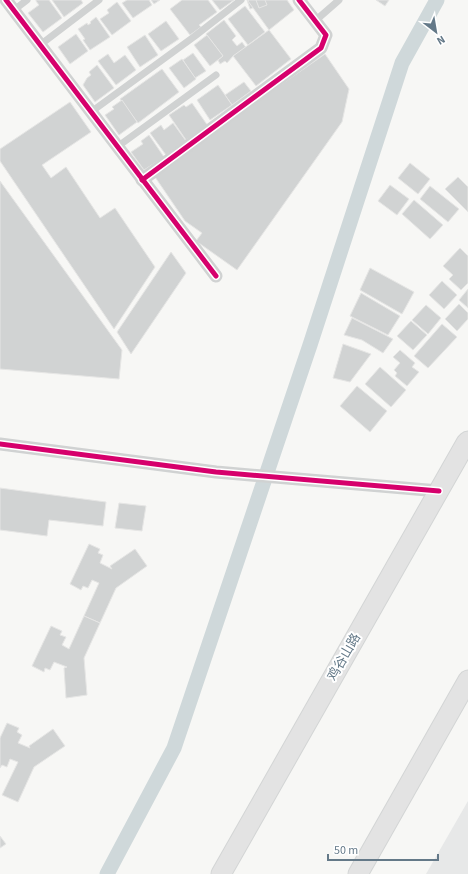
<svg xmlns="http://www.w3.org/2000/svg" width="468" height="874" viewBox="0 0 468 874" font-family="'Source Sans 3','Noto Sans SC',sans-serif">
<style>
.built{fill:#e7e8e8}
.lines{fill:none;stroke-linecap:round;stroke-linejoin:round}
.canal{stroke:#cfd8da;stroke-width:15}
.building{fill:#d1d3d3;stroke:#e6e6e5}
.secondary-casing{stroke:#d3d5d5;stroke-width:21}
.lane{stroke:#d0d2d2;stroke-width:7}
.street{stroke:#d0d2d2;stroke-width:13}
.secondary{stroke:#e3e3e3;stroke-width:19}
.cycleway-casing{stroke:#fff;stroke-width:8}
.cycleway{stroke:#d6006c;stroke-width:5}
.labels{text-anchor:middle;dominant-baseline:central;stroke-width:4;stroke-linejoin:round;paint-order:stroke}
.street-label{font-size:13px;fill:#647988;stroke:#fff}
</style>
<rect width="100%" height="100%" fill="#f7f7f5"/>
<!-- built -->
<polygon class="built" points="468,801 468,874 426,874"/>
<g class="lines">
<!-- canal -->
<polyline class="canal" points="107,874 174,748 310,345 402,63 437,0"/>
</g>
<!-- building -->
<g class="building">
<polygon points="36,0 49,0 62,18 43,32 28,13 39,5 36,1"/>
<polygon points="52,0 81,0 83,3 64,17"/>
<polygon points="127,0 149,0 152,5 133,18 122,3"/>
<polygon points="151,0 160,0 154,4"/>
<polygon points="182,0 208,0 217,12 199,25 201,27 190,35 170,9"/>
<polygon points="212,0 234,0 220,10"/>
<polygon points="247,0 256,0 258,6 250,9"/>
<polygon points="249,0 287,0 294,10 269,30 248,1"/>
<polygon points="256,0 265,0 267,5 259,8"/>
<polygon points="376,0 389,0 385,6"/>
<polygon points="117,2 131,21 112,35 100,19 109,13 107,10"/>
<polygon points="245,6 265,32 248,45 228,19"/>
<polygon points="96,17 110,37 90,50 83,40 85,39 78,29 87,23 88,25 91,23 90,22"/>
<polygon points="224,20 236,36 232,40 237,46 242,42 247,49 233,56 227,63 225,61 220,64 218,60 223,56 206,34"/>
<polygon points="166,21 179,39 161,51 148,34"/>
<polygon points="269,30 291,59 256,86 233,56"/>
<polygon points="76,34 88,51 70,64 58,47"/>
<polygon points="145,35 158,55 140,67 127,47"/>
<polygon points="207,35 223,56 210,66 194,45"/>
<polygon points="193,53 206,71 195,78 183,60"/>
<polygon points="108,54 114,63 125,55 136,70 116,85 98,61"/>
<polygon points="325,54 349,89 342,122 237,270 196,241 202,233 185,221 153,174"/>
<polygon points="182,59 196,79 184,88 169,68"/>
<polygon points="97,65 114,88 95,102 83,85 87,78 91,75 89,72"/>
<polygon points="162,69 179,92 138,123 120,99"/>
<polygon points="244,82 251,91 232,105 225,95"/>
<polygon points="218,85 232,105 210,120 197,100"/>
<polygon points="122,100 137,122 119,135 105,115 114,109 112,107"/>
<polygon points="70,102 91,132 42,165 51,178 66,167 100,218 115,208 155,267 114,329 0,161 0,149"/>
<polygon points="192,103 208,126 186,140 169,115 184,105 186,107"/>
<polygon points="173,123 186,141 166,155 150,133 161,125 164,130"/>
<polygon points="149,135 164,157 144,170 131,152 143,144 141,141"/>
<polygon points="410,163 430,179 418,194 398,178"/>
<polygon points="458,177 468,187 468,212 445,189"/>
<polygon points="0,181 122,350 119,379 0,369"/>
<polygon points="390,185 409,199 397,215 378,201"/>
<polygon points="430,186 459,209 448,222 420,199"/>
<polygon points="414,200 443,225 430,239 402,214"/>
<polygon points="460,248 468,256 468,283 461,290 449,279 453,275 443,266"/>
<polygon points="171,252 186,273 131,354 117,332"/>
<polygon points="370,268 414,292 402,314 360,290"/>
<polygon points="442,281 457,295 444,309 429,295"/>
<polygon points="468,289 468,308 459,300"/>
<polygon points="361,293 400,316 388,335 350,316"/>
<polygon points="459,304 468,313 468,319 457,331 445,319"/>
<polygon points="426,305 441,318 428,334 412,320"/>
<polygon points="352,318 393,339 383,353 362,340 344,335"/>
<polygon points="411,321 427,335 413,350 397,336"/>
<polygon points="442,324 457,337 428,368 414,356"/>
<polygon points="343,344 371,354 350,382 333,378"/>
<polygon points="400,350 415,363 412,367 419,372 407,386 395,376 397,373 394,370 400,363 393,357"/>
<polygon points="380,367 406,390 391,407 365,384"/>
<polygon points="357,386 387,411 370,432 340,406"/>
<polygon points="0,488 106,502 103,526 49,520 47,536 0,530"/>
<polygon points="119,503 146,506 142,531 115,528"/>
<polygon points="89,544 100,549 98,553 103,555 100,563 112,569 110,566 135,549 147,566 116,588 100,623 84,616 99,583 92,580 88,588 83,586 81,590 70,584"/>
<polygon points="84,616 100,623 84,658 87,695 66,698 64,668 67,667 54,662 50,670 45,668 44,672 32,666 51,626 62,631 60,635 66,637 62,645 69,649"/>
<polygon points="7,723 19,728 17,732 22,735 18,743 30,748 29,746 53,729 65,746 34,767 18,802 2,795 18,762 10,759 7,767 2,765 0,768 0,738"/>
<polygon points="0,836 6,844 0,848"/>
</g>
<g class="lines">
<!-- secondary casing -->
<g class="secondary-casing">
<g id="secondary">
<polyline points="221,874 466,443 468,441"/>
<polyline points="358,874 468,680"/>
</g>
</g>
<!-- lane -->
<g class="lane">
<polyline points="14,10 27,0"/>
<polyline points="315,21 339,0"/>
<polyline points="40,45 99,0"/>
<polyline points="91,112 195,36 241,0"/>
<polyline points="117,147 216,75"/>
</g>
<!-- street -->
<g class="street">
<polyline points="6,0 216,276"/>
<polyline points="142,180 321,48 326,35 299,0"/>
<polyline points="0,444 216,472 439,491"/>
</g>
<!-- secondary -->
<use href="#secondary" class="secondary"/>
<!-- cycleway casing -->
<g class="cycleway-casing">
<g id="cycleway">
<polyline points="6,0 216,276"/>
<polyline points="142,180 321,48 326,35 299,0"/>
<polyline points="0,444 216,472 439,491"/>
</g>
</g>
<!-- cycleway -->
<use href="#cycleway" class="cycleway"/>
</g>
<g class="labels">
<!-- street labels -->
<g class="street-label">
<text transform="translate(344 657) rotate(-60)">鸡谷山路</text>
</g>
</g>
<!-- north arrow -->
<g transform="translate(436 32) rotate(149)" stroke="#ffffff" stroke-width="3" paint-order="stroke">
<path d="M0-3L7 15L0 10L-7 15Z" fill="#647988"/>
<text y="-6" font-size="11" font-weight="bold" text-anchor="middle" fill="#647988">N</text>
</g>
<!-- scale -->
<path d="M328 854v6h110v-6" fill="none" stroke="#647988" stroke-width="2"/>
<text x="334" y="854" font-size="12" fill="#647988" stroke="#ffffff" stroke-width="3" paint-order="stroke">50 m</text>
</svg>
